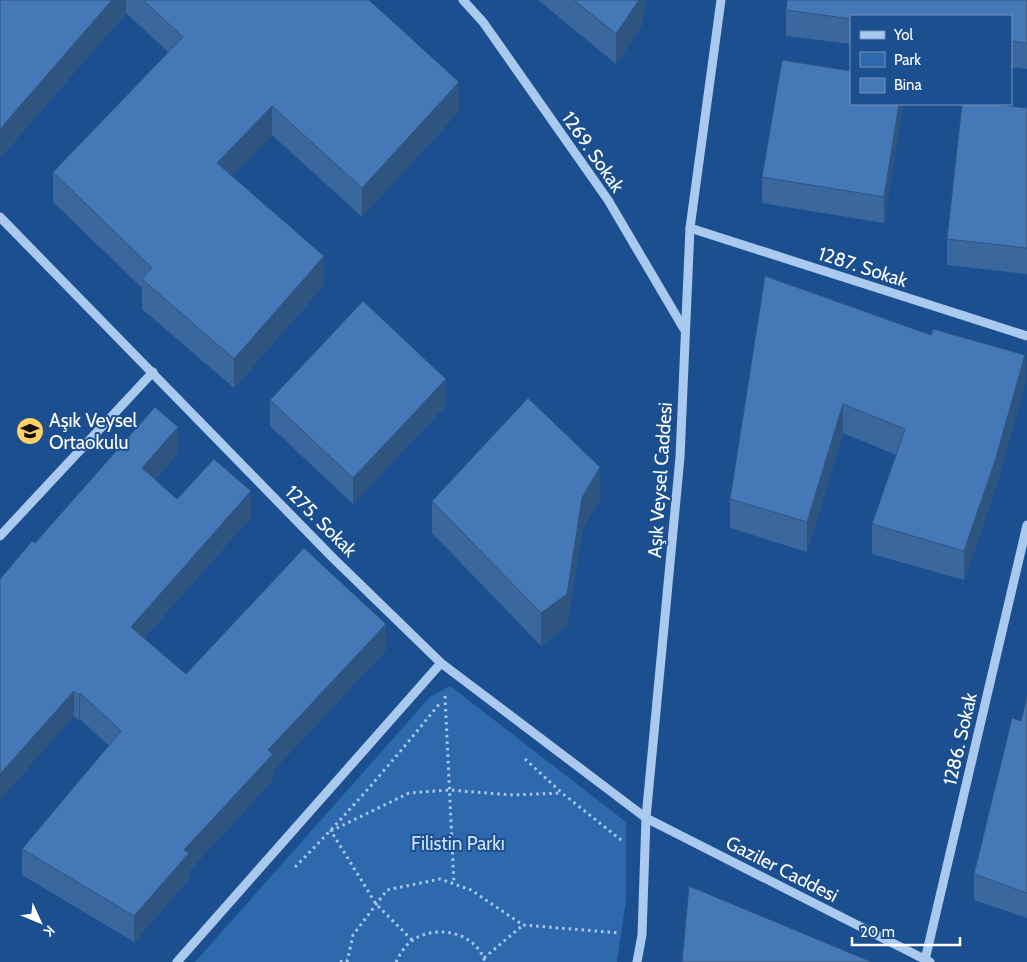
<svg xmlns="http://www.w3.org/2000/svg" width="1027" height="962" viewBox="0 0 1027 962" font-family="Cabin,sans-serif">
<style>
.green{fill:#2e69ad}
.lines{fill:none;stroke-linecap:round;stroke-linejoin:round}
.path{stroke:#a9c9ee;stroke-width:3;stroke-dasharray:2.5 4;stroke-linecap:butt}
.minor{stroke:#a9c9ee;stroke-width:9}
.wall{fill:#3a679d}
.shaded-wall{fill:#305480}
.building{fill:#4478b7;stroke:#305480}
.labels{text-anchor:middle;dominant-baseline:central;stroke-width:4;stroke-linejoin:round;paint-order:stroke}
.street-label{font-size:19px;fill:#fff;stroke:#1b4f8f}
.poi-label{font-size:19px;fill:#fff;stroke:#1b4f8f;text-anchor:start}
.park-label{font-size:19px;fill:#cfe3fa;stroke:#1b4f8f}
</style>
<rect width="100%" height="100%" fill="#1b4f8f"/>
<!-- green -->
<polygon class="green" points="450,686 626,822 626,900 617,962 195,962 430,697"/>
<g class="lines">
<!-- path -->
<g class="path">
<polyline points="445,696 454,884"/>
<polyline points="525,759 562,793 621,840"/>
<path d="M295,867C347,815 394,760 440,703"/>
<polyline points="412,940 376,904 331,831 409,793 450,790 513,795 562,793"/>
<polyline points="484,958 523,925"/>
<polyline points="340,962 347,960"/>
<polyline points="347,962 353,935 387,890 440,879 471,890 523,925 620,933"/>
<path d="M396,962C400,954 405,945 413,940C436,924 476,932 485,962"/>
</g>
<!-- minor -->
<g class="minor">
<polyline points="463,0 483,22 608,200 684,329"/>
<polyline points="0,217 332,557 441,663 646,818 930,962"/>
<polyline points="690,228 1027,336"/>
<polyline points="0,536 153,372"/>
<polyline points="925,960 1027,525"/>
<polyline points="177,962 441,663"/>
<polyline points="637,962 642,935 646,818 680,457 690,228 721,0"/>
</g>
</g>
<!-- wall -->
<g class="wall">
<polygon points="0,0 369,0 459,111 362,217 272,135 232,176 324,285 234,388 142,309 142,288 53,202 53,172 168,52 126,13 0,158"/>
<polygon points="538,0 646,0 642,25 616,64"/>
<polygon points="1027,0 1027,69 1011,67 1011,16 851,16 851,44 786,36 786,10"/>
<polygon points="903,104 884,223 762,203 762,177"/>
<polygon points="1027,108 1027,274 947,265 947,239"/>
<polygon points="765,276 1025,384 995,490 964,580 872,554 872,524 896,455 843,433 807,552 730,528 730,499"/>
<polygon points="270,400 446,405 353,504 270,426"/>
<polygon points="178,453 155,480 177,499 251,517 144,638 186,674 386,650 273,771 273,780 189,871 189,879 134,942 22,875 22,849 109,746 80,719 79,720 74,716 35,543"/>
<polygon points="600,499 582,530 567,626 541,646 432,533 432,501"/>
<polygon points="1027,696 1027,918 974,900 974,874 1021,721"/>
</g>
<!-- shaded-wall -->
<g class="shaded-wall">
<polygon points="112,0 126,0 126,13 0,158 0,129"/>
<polygon points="639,0 646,0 642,25 616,64 616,34"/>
<polygon points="459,82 459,111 362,217 362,188"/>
<polygon points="899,104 903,104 903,105 884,223 884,197"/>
<polygon points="272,106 272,135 217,192 217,163"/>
<polygon points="324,256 324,285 234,388 234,359"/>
<polygon points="1025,355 1025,384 995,490 964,580 964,551"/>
<polygon points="446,379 446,405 353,504 353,478"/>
<polygon points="843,404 843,433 807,552 807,522"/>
<polygon points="178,427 178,453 142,494 142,468"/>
<polygon points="600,467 600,499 582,530 567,626 541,646 541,613 582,498"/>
<polygon points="251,491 251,517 131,653 131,627"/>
<polygon points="386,624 386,650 273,771 273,780 189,871 189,879 134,942 134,916 184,850 268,750"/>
<polygon points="74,691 74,716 0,800 0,774"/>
<polygon points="80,693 80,719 79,720 79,695"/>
</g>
<!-- building -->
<g class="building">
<polygon points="0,0 112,0 0,129"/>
<polygon points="143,0 369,0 459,82 362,188 272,106 217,163 324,256 234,359 142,279 152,268 53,172 183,37"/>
<polygon points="574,0 639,0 616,34"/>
<polygon points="787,0 1027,0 1027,43 1011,41 1011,16 851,16 851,19 786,10"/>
<polygon points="782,60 851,71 851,104 899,104 884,197 762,177"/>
<polygon points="962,104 992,104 1027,108 1027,248 947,239"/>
<polygon points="765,276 931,335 933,329 1025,355 995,461 964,551 872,524 905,429 843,404 807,522 730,499"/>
<polygon points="363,301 446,379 353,478 270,400"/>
<polygon points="528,398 600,467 582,498 567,594 541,613 432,501"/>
<polygon points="155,407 178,427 142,468 177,499 214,459 251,491 131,627 186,674 304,548 386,624 268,750 273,754 184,850 189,853 134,916 22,849 121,731 80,693 79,695 74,691 0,774 0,579 32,541 35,543"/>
<polygon points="1027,696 1027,893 974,874 1012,718 1021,721"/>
<polygon points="689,886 872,962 682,962"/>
</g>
<!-- icons -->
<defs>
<g id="school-disc" transform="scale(1.4375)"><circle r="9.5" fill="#ffd166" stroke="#1b4f8f"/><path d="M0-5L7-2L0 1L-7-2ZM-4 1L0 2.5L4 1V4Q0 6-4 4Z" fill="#111"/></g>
</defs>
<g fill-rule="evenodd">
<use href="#school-disc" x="30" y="431"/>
</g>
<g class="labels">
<!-- street labels -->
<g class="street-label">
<text transform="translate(593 152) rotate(55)">1269. Sokak</text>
<text transform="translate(863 267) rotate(18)">1287. Sokak</text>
<text transform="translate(660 480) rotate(-86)">Aşık Veysel Caddesi</text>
<text transform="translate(321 521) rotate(45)">1275. Sokak</text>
<text transform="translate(960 739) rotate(-77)">1286. Sokak</text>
<text transform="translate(782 869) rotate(27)">Gaziler Caddesi</text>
</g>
<!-- poi labels -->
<g class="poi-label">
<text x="49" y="420">Aşık Veysel<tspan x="49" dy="22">Ortaokulu</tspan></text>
</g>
<!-- park labels -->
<g class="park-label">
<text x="458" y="843">Filistin Parkı</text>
</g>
</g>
<!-- legend -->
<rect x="850" y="15" width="162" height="90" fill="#1b4f8f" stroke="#7695bc"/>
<rect x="860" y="31" width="25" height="8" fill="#a9c9ee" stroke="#7695bc"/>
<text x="894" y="40" font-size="15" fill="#ffffff">Yol</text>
<rect x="860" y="52" width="25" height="15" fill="#2e69ad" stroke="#7695bc"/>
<text x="894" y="65" font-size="15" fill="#ffffff">Park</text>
<rect x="860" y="78" width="25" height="15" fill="#4478b7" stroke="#7695bc"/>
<text x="894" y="90" font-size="15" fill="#ffffff">Bina</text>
<!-- north arrow -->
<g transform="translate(40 922) rotate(134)" stroke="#1b4f8f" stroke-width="4" paint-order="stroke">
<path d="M0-4L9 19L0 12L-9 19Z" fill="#ffffff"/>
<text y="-8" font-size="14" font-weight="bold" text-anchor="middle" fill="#ffffff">K</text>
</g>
<!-- scale -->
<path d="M852 937v8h108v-8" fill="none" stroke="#ffffff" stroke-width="2.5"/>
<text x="860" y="937" font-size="15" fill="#ffffff" stroke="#1b4f8f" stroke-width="4" paint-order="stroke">20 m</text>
</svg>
